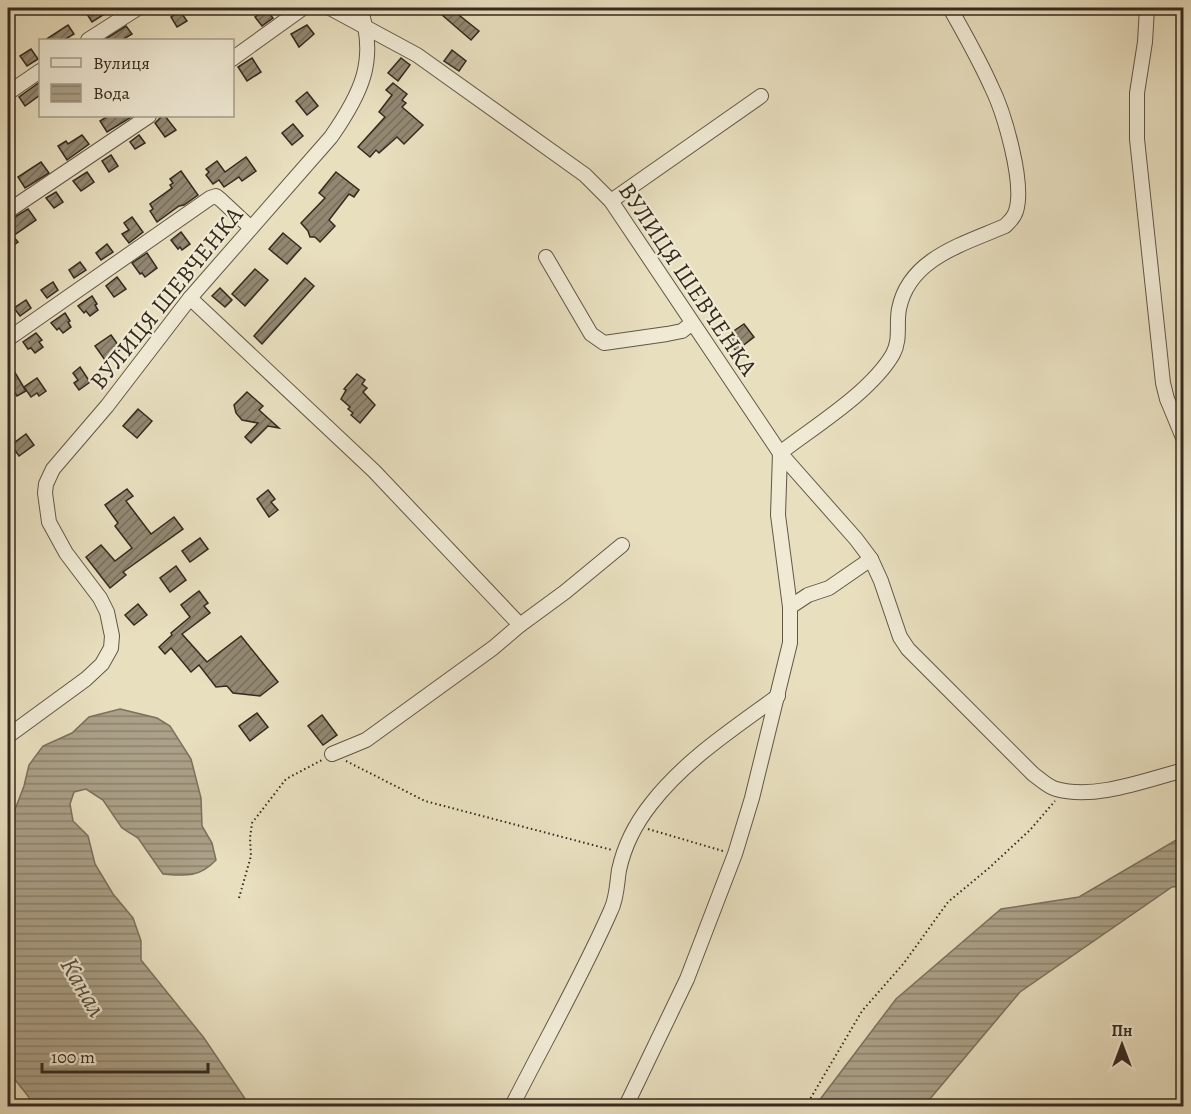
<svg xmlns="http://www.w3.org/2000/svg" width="1191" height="1114" viewBox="0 0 1191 1114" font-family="Alegreya,serif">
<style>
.water{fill:url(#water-rules);stroke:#7b715e;stroke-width:1.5}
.building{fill:url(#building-hatch);stroke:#342a1e;stroke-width:1.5}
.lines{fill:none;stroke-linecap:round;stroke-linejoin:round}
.minor-casing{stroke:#615746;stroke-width:16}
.path{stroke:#342a1e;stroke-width:2;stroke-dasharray:1.5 3;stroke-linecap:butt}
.minor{stroke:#f0ead5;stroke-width:14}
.labels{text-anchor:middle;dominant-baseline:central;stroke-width:4.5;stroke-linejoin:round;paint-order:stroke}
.street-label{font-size:24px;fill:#342a1e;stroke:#f0ead5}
.water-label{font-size:26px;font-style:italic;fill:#584e3e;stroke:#f0ead5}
</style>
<defs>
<pattern id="water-rules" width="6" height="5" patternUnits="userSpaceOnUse" patternTransform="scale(1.5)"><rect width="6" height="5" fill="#aba188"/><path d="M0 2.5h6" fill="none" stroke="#8c836f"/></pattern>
<pattern id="building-hatch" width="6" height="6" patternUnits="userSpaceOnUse" patternTransform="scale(1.5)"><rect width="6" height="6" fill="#928872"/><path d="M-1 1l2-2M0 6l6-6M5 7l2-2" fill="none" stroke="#786f5d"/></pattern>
</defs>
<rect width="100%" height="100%" fill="#e8dfbf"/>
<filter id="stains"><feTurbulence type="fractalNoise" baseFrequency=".00333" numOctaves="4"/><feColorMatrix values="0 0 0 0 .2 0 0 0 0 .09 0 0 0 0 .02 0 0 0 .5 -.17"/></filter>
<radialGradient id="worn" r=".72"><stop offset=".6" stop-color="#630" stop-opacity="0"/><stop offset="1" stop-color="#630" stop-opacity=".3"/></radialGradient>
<!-- water -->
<g class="water">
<path d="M120,709L157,718L170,726L191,759L201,798L202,826L212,843L216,860C199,878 185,876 163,874L138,838L122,828L103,800L86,789L74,792L70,804L73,821L88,836L95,864L113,894L133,918L141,941V960L204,1038L250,1106H33L28,1096L8,1071V828L24,786L29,765L43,746L72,733L89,717Z"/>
<polygon points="1183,836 1183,886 1172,887 1020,992 924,1106 815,1106 896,999 1001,909 1079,897"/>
</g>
<!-- building -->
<g class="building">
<polygon points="91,8 114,8 92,22 85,11"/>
<polygon points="434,8 450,8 479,31 471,40"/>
<polygon points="266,9 273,18 262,26 255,17"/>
<polygon points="180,11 187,21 177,27 171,17"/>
<polygon points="68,25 74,34 64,40 45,40"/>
<polygon points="307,25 314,34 299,47 291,34"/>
<polygon points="126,26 132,34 122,40 104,40"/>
<polygon points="31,49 38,59 27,66 20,56"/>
<polygon points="452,50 466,61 459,71 444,61"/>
<polygon points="252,58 261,72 247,81 238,67"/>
<polygon points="401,58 410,65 398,81 388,73"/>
<polygon points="40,82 40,95 25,106 19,97"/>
<polygon points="393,83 407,94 402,100 406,103 402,107 423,125 404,144 397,137 379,153 376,150 370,157 358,147 385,117 379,112 392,95 386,90"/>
<polygon points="307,92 318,106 307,115 296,101"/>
<polygon points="108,116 133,116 107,132 100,121"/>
<polygon points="162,116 165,116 176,130 165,137 155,123"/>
<polygon points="293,124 303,136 292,145 282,133"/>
<polygon points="82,135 89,144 67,160 58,146 66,141 68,144"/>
<polygon points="139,135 145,143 135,149 130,142"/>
<polygon points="111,155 118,166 109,172 102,161"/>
<polygon points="246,157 256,171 242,181 239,177 224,187 219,180 213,184 206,175 209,172 206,169 217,161 225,172"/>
<polygon points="41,162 49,173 25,188 18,177"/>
<polygon points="181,171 198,195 184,205 179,206 157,222 150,211 153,209 150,204 172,188 170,185 173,183 170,179"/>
<polygon points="87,172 94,182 81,191 73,181"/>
<polygon points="336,172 359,190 354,197 349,194 329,220 335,226 320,242 315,237 310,237 308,231 301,223 325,198 319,193"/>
<polygon points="56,192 63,202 54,208 46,198"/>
<polygon points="28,209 36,220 13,236 18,242 8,249 8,221"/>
<polygon points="132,217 143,232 129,243 122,234 129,230 124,223"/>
<polygon points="181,232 190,244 182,250 180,247 178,249 171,240"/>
<polygon points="283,233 301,248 287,264 269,249"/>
<polygon points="107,244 113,252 101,260 96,253"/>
<polygon points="147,253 157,268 145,277 142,273 140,274 132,263"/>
<polygon points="80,262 86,270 74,278 69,270"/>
<polygon points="255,269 268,280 245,306 232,294"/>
<polygon points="117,277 126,289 114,297 106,286"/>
<polygon points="305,278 314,286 262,344 254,336"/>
<polygon points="53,282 58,290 47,298 41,290"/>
<polygon points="220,288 232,300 225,307 212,296"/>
<polygon points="92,296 97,304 95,305 98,310 90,316 86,311 84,313 78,306"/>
<polygon points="26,300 31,308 20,316 14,308"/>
<polygon points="65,313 70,321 68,322 71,327 63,333 59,328 57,330 51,323"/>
<polygon points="744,324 754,337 736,351 725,337"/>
<polygon points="36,333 42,340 39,342 43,347 35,353 31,348 28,349 23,342"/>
<polygon points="111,335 121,349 105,360 95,346"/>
<polygon points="8,361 26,391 17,396 8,382"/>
<polygon points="80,367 90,382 79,390 74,383 78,380 73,373"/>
<polygon points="357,374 365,380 362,384 367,388 363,392 375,405 360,423 351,415 353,413 348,409 350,407 341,399 346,390 344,389"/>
<polygon points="37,378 46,391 39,396 37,393 31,397 24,387"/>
<polygon points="247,392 263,406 259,410 279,428 268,426 251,443 245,437 258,423 242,420 236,413 234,405"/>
<polygon points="138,409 152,421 137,438 123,426"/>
<polygon points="26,434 34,445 19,456 11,445"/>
<polygon points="127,489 133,496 126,501 151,534 174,517 183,529 123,572 126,575 110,588 86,557 101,545 115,561 132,548 115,526 118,523 105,505"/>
<polygon points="268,490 275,499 271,502 278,510 269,517 257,499"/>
<polygon points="200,538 208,549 190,562 182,551"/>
<polygon points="176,566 186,580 170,592 160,578"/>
<polygon points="199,591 208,603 204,606 210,613 182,634 207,662 241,636 278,682 260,696 233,693 227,686 216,687 199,665 191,672 171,648 165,654 159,647 172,635 171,633 190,617 181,605"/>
<polygon points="138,604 147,615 134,625 125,615"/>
<polygon points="257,713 268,727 250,741 239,726"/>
<polygon points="322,715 337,735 323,745 308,726"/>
</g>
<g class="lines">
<!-- minor casing -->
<g class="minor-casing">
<g id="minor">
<path d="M330,8L417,55L585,175L611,201L780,453L856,539L871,559L881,581L900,637L908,649L1033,774C1040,779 1048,787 1056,789C1095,800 1146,780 1184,770"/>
<polyline points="1147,8 1145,42 1137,93 1137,139 1163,383 1167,399 1184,440"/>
<polyline points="88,40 138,8"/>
<polyline points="232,59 303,8"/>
<polyline points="8,93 40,71"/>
<polyline points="611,201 761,96"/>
<polyline points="8,211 149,116"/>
<polyline points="546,257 591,334 604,343 667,334 682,331 692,323"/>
<polyline points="190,298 374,471 520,625 565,592 622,545"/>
<polyline points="8,339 210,198 216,196 221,200 251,228"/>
<path d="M790,607L778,515L780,453C815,426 871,392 893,354C901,339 896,324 899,309C909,258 964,244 1005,226C1010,221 1014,218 1016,211C1025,183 1004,112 991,86C979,59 964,33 950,8"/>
<path d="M8,736L86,679L102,664L111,648L112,636L107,612L100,598L66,553L49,522L45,493L46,484L53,469L107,406L190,298L331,137C361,94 378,60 360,8"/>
<polyline points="332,754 366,740 493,648 520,625"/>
<path d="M513,1104C546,1039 582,976 611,910C617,898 617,882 619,870C624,847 636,823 651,804C685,760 733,729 778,696"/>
<polyline points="626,1106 687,979 735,854 752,798 790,643 790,607 808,595 829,588 871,559"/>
</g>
</g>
<!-- path -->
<g class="path">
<polyline points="346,761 425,801 612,850"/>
<polyline points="648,829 723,851"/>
<polyline points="239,898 251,856 250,838 252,823 286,779 322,760"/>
<polyline points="806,1106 862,1011 904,963 948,902 989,868 1030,830 1055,801"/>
</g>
<!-- minor -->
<use href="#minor" class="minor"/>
</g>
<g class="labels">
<!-- street labels -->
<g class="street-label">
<text transform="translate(688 279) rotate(56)">ВУЛИЦЯ ШЕВЧЕНКА</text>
<text transform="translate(166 298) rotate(-51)">ВУЛИЦЯ ШЕВЧЕНКА</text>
</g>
<!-- water labels -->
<g class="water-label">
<text transform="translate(83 987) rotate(60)">Канал</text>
</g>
</g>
<!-- margin -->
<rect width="1191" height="1114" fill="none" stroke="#e8dfbf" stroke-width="30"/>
<rect x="9" y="9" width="1173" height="1096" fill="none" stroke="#342a1e" stroke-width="3"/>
<rect x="15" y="15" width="1161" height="1084" fill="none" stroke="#342a1e" stroke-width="1.5"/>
<!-- legend -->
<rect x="39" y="39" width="195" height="78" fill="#f0ead5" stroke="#a59d8c" stroke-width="1.5"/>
<rect x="51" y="58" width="30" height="9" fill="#f0ead5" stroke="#a59d8c" stroke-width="1.5"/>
<text x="93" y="69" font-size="18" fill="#342a1e">Вулиця</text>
<rect x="51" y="84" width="30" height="18" fill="url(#water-rules)" stroke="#a59d8c" stroke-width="1.5"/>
<text x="93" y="99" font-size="18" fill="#342a1e">Вода</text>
<!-- north arrow -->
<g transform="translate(1122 1045)" stroke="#f0ead5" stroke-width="4.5" paint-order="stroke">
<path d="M0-4.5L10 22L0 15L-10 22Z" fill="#342a1e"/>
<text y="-9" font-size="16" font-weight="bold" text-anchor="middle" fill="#342a1e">Пн</text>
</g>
<!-- scale -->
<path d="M42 1063v9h166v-9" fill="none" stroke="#342a1e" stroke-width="3"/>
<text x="51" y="1063" font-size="18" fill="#342a1e" stroke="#f0ead5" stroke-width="4.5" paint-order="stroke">100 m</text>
<rect width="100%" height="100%" filter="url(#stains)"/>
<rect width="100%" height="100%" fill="url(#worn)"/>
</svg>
